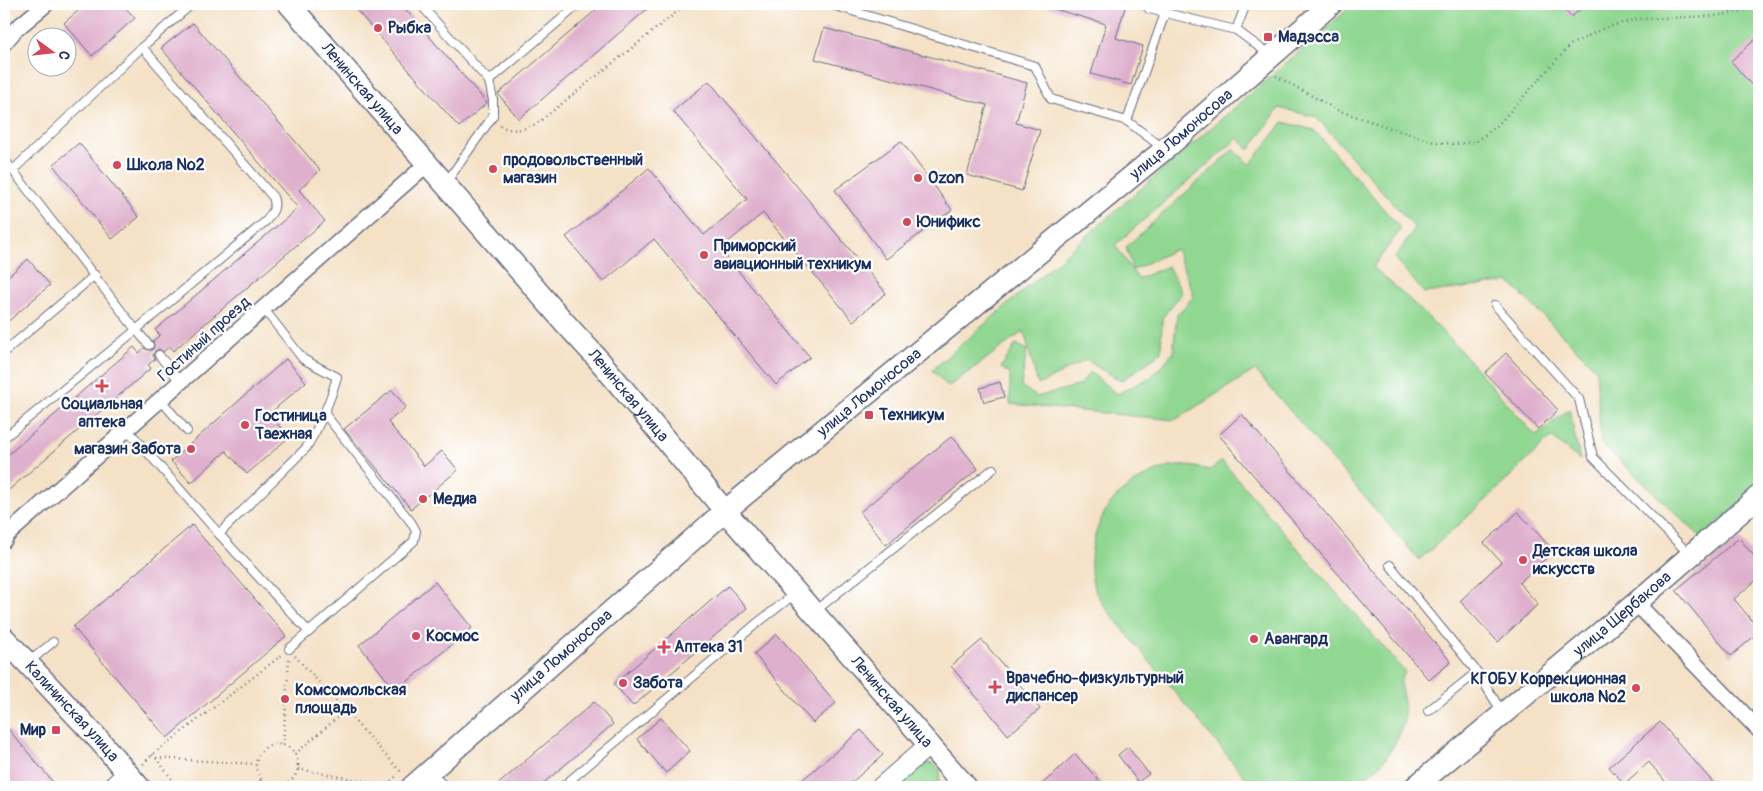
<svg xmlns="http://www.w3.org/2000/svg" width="1763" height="791" viewBox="0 0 1763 791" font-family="Pangolin,sans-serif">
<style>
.green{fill:#90d791;stroke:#568378}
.building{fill:#dfb0cd}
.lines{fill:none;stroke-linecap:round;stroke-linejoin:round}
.service-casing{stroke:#676d82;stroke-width:10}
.minor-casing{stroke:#676d82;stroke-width:18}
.tertiary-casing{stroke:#676d82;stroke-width:21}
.secondary-casing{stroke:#676d82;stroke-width:24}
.path{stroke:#676d82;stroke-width:2.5;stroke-dasharray:1 4;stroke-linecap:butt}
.service{stroke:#fff;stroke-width:8}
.minor{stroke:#fff;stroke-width:15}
.tertiary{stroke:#fff;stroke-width:19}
.secondary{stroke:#fff;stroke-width:21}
.poi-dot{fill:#d1495b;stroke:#fff;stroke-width:2}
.labels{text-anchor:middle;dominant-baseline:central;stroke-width:4.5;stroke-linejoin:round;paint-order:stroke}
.poi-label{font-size:16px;font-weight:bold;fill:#1b2f5e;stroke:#fff;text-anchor:start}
.street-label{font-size:16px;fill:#1b2f5e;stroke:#fff}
</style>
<rect width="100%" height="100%" fill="#fff"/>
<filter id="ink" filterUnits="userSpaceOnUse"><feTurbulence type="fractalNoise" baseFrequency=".02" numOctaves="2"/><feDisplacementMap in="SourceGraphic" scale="10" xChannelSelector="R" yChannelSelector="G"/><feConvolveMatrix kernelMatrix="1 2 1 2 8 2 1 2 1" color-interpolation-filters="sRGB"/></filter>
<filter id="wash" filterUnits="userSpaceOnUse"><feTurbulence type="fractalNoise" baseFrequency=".0096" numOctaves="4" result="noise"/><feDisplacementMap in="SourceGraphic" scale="20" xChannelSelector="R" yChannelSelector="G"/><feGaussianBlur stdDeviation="1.12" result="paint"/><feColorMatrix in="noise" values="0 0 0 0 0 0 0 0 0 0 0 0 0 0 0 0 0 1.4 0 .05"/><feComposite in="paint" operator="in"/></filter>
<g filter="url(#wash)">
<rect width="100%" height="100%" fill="#f4e1c6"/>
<!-- green -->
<g class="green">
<polygon points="1354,4 1759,4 1759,487 1701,537 1601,443 1596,369 1509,282 1424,293 1395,258 1415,228 1316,117 1279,108 1249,150 1238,138 1115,245 1138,279 1168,266 1182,293 1162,318 1161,353 1121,381 1086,360 1038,385 1024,331 948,387 932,370"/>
<polygon points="1283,122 1314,130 1401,229 1373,267 1421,310 1451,340 1536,436 1569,409 1580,460 1551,437 1483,503 1419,560 1255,370 1175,420 1010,404 1010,374 1001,368 1016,344 1027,350 1021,386 1037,397 1080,385 1090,372 1117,394 1151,377 1173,353 1177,315 1194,296 1176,249 1133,270 1126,247 1234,149 1250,165"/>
<path d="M1222,461L1405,672L1400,683L1404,702V722L1398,737L1390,752L1379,767L1351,787H1263L1244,776L1104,606C1102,602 1098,597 1096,593C1085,566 1093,528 1110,504C1119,492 1133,483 1146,476C1156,471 1168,466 1179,466C1189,465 1200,468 1210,470Z"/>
<polygon points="922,762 934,764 940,770 939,782 933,787 893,787"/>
</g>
<g id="blocks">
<!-- building -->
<g class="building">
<polygon points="86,4 122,4 135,18 92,56 64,23"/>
<polygon points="351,4 401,4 487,103 459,127"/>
<polygon points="603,4 653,4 519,119 498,94"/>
<polygon points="1049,4 1126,4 1116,38 1143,46 1131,85 1091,74 1106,24 1048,7"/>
<polygon points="1559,4 1587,4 1571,17"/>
<polygon points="193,23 320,170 299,190 325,221 173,351 170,346 163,352 159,349 155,351 153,355 155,359 148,365 151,368 4,494 4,458 134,347 139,353 144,348 148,350 152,350 154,346 153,341 160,335 155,330 298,208 161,48"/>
<polygon points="824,28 1027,83 1016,123 1040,130 1022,191 967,175 987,105 815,59"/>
<polygon points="1759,36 1759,94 1731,61"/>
<polygon points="709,81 886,293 853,321 763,213 720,249 810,357 776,385 654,239 603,282 566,237 649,168 704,235 747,199 673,111"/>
<polygon points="901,141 952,210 886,259 835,190"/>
<polygon points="79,143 139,217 112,239 53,165"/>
<polygon points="28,259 50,285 4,325 4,280"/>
<polygon points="1506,353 1558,410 1538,429 1485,373"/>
<polygon points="286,359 306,382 269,414 289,437 247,474 226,451 191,483 171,461"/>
<polygon points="1000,382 1004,397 984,402 980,388"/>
<polygon points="392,390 406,407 388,422 424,466 442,451 458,470 411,509 344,429"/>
<polygon points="1242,414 1451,662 1429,680 1219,435"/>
<polygon points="952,436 978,469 886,545 860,512"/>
<polygon points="1518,512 1554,551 1519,583 1538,604 1498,642 1460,601 1501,562 1484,543"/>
<polygon points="192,525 286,636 167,738 73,627"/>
<polygon points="1739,538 1759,562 1759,578 1734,599 1759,629 1759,632 1731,656 1676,590"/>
<polygon points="435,582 472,628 396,691 359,645"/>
<polygon points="728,586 747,608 633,706 614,684"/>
<polygon points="777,634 836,703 813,723 754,654"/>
<polygon points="982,640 1040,709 1008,735 951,666"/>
<polygon points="594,702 613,724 539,787 495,787"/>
<polygon points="661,718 690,751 666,773 637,739"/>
<polygon points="1660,722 1717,787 1670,787 1649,762 1624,784 1609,767"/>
<polygon points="4,724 57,787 13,787 4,776"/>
<polygon points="861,730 883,755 846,787 794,787"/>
<polygon points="1128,747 1149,774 1138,782 1118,755"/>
<polygon points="1075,754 1105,787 1039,787"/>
</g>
</g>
</g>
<g filter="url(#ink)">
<use href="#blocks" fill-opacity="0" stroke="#676d82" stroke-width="1"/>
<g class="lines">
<!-- service casing -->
<g class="service-casing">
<g id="service">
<polyline points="420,4 489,81 579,4"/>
<polyline points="829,4 1035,66 1051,99 1127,121 1163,148"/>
<polyline points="1145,4 1149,9 1236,30 1270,55"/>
<polyline points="1236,30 1246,4"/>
<polyline points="1127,121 1165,13"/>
<polyline points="4,159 136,330 4,438"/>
<polyline points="13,170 142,47"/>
<polyline points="445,184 493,116 493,100 489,81"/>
<polyline points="1495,305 1579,399 1593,457 1689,554"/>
<path d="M149,345L136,330L266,221C272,213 277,208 273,197L142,47L192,4"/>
<polyline points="4,352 95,275"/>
<polyline points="159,355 181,383"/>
<polyline points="161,400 187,431"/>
<path d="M128,430L219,534L306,448C320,426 330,402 337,377L303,359L264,309"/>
<polyline points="219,534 309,632"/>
<polyline points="1390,565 1477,672 1502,712"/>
<polyline points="815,611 993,469"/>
<polyline points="289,649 414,541 416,531 411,522 324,413"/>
<polyline points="29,662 53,642"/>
<polyline points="1428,711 1477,672"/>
<polyline points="431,774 446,787"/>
<polyline points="104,787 123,770"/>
<polyline points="562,787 756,624 796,593"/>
</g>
</g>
<!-- minor casing -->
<g class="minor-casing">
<g id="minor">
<polyline points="4,43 16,29 46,4"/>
<polyline points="4,540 7,535 427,164"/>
<polyline points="1636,603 1759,730"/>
</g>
</g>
<!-- tertiary casing -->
<g class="tertiary-casing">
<polyline id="tertiary" points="881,787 930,744"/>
</g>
<!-- secondary casing -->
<g class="secondary-casing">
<g id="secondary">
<path id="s1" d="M289,4L565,323L598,359L725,511L966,787"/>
<path id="s2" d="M4,638L100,741L139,787"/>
<path id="s3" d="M412,787L725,511L1165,149L1331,4"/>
<path id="s4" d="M1415,787L1636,603L1759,496"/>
</g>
</g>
<!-- path -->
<g class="path">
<polyline points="756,4 762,7 780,8 785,4"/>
<polyline points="1276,76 1339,111 1434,142 1455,144 1475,142 1496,127 1570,45 1604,28 1637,19 1715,16 1759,8"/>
<path d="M500,125C510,133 524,129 535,125L687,4"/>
<polyline points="295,656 403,774"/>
<circle cx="277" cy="765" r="21"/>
<polyline points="283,745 289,659"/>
<polyline points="295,754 345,711"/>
<polyline points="152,755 156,758 256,764"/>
<polyline points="156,758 178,787"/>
<polyline points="143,764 152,755 282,655"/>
<polyline points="298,769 385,785"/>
<polyline points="252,787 262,779"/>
<polyline points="383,787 398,775"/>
</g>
<!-- service -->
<use href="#service" class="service"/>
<!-- minor -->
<use href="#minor" class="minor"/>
<!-- tertiary -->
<use href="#tertiary" class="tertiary"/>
<!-- secondary -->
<use href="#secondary" class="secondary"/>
</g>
</g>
<!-- markers -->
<g class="poi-dot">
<circle cx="378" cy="28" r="5"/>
<rect x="1263" y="32" width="10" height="10" rx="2.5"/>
<circle cx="117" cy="165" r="5"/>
<circle cx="493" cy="169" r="5"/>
<circle cx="918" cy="178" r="5"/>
<circle cx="907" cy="222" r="5"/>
<circle cx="704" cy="255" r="5"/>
<path d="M99.5 378.5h5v5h5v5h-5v5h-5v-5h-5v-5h5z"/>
<rect x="864" y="410" width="10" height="10" rx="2.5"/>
<circle cx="245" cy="425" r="5"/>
<circle cx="191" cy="449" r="5"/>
<circle cx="423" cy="499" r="5"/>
<circle cx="1523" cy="560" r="5"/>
<circle cx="416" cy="636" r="5"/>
<circle cx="1254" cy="639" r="5"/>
<path d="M661.5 639.5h5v5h5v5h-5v5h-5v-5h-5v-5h5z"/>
<circle cx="623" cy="683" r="5"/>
<path d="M992.5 679.5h5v5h5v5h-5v5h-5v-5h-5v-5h5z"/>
<circle cx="1636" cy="688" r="5"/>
<circle cx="285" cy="699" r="5"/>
<rect x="51" y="725" width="10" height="10" rx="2.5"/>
</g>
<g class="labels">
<!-- poi labels -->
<g class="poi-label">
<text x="388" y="28">Рыбка</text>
<text x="1278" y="37">Мадэсса</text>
<text x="503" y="160">продовольственный<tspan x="503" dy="18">магазин</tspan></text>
<text x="127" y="165">Школа №2</text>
<text x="928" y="178">Ozon</text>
<text x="917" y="222">Юнификс</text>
<text x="714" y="246">Приморский<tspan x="714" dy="18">авиационный техникум</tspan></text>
<text x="102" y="404" text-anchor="middle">Социальная<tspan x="102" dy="18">аптека</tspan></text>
<text x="879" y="415">Техникум</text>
<text x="255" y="416">Гостиница<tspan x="255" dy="18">Таежная</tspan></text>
<text x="181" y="449" text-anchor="end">магазин Забота</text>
<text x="433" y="499">Медиа</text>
<text x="1533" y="551">Детская школа<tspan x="1533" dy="18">искусств</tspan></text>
<text x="426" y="636">Космос</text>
<text x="1264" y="639">Авангард</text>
<text x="674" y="647">Аптека 31</text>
<text x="1006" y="678">Врачебно-физкультурный<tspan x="1006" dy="18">диспансер</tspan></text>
<text x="1626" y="679" text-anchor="end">КГОБУ Коррекционная<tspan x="1626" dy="18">школа №2</tspan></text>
<text x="633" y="683">Забота</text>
<text x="295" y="690">Комсомольская<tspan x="295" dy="18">площадь</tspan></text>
<text x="46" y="730" text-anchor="end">Мир</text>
</g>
<!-- street labels -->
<g class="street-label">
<text stroke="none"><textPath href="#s1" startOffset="112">Ленинская улица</textPath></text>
<text stroke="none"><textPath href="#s3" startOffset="1009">улица Ломоносова</textPath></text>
<text transform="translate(204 339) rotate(-42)">Гостиный проезд</text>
<text stroke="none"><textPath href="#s3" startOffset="604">улица Ломоносова</textPath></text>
<text stroke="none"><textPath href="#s1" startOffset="518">Ленинская улица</textPath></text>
<text stroke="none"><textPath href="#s4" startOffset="270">улица Щербакова</textPath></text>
<text stroke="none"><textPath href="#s3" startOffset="199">улица Ломоносова</textPath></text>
<text stroke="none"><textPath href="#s1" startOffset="922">Ленинская улица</textPath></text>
<text stroke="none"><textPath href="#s2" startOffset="100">Калининская улица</textPath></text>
</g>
</g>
<!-- margin -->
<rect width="1763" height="791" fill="none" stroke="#fff" stroke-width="20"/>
<!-- north arrow -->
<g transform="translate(52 52) rotate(105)"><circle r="24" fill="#ffffff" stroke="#a4acbf"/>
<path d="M0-4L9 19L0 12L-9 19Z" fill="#d1495b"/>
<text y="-8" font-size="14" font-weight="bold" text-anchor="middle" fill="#1b2f5e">С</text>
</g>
</svg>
